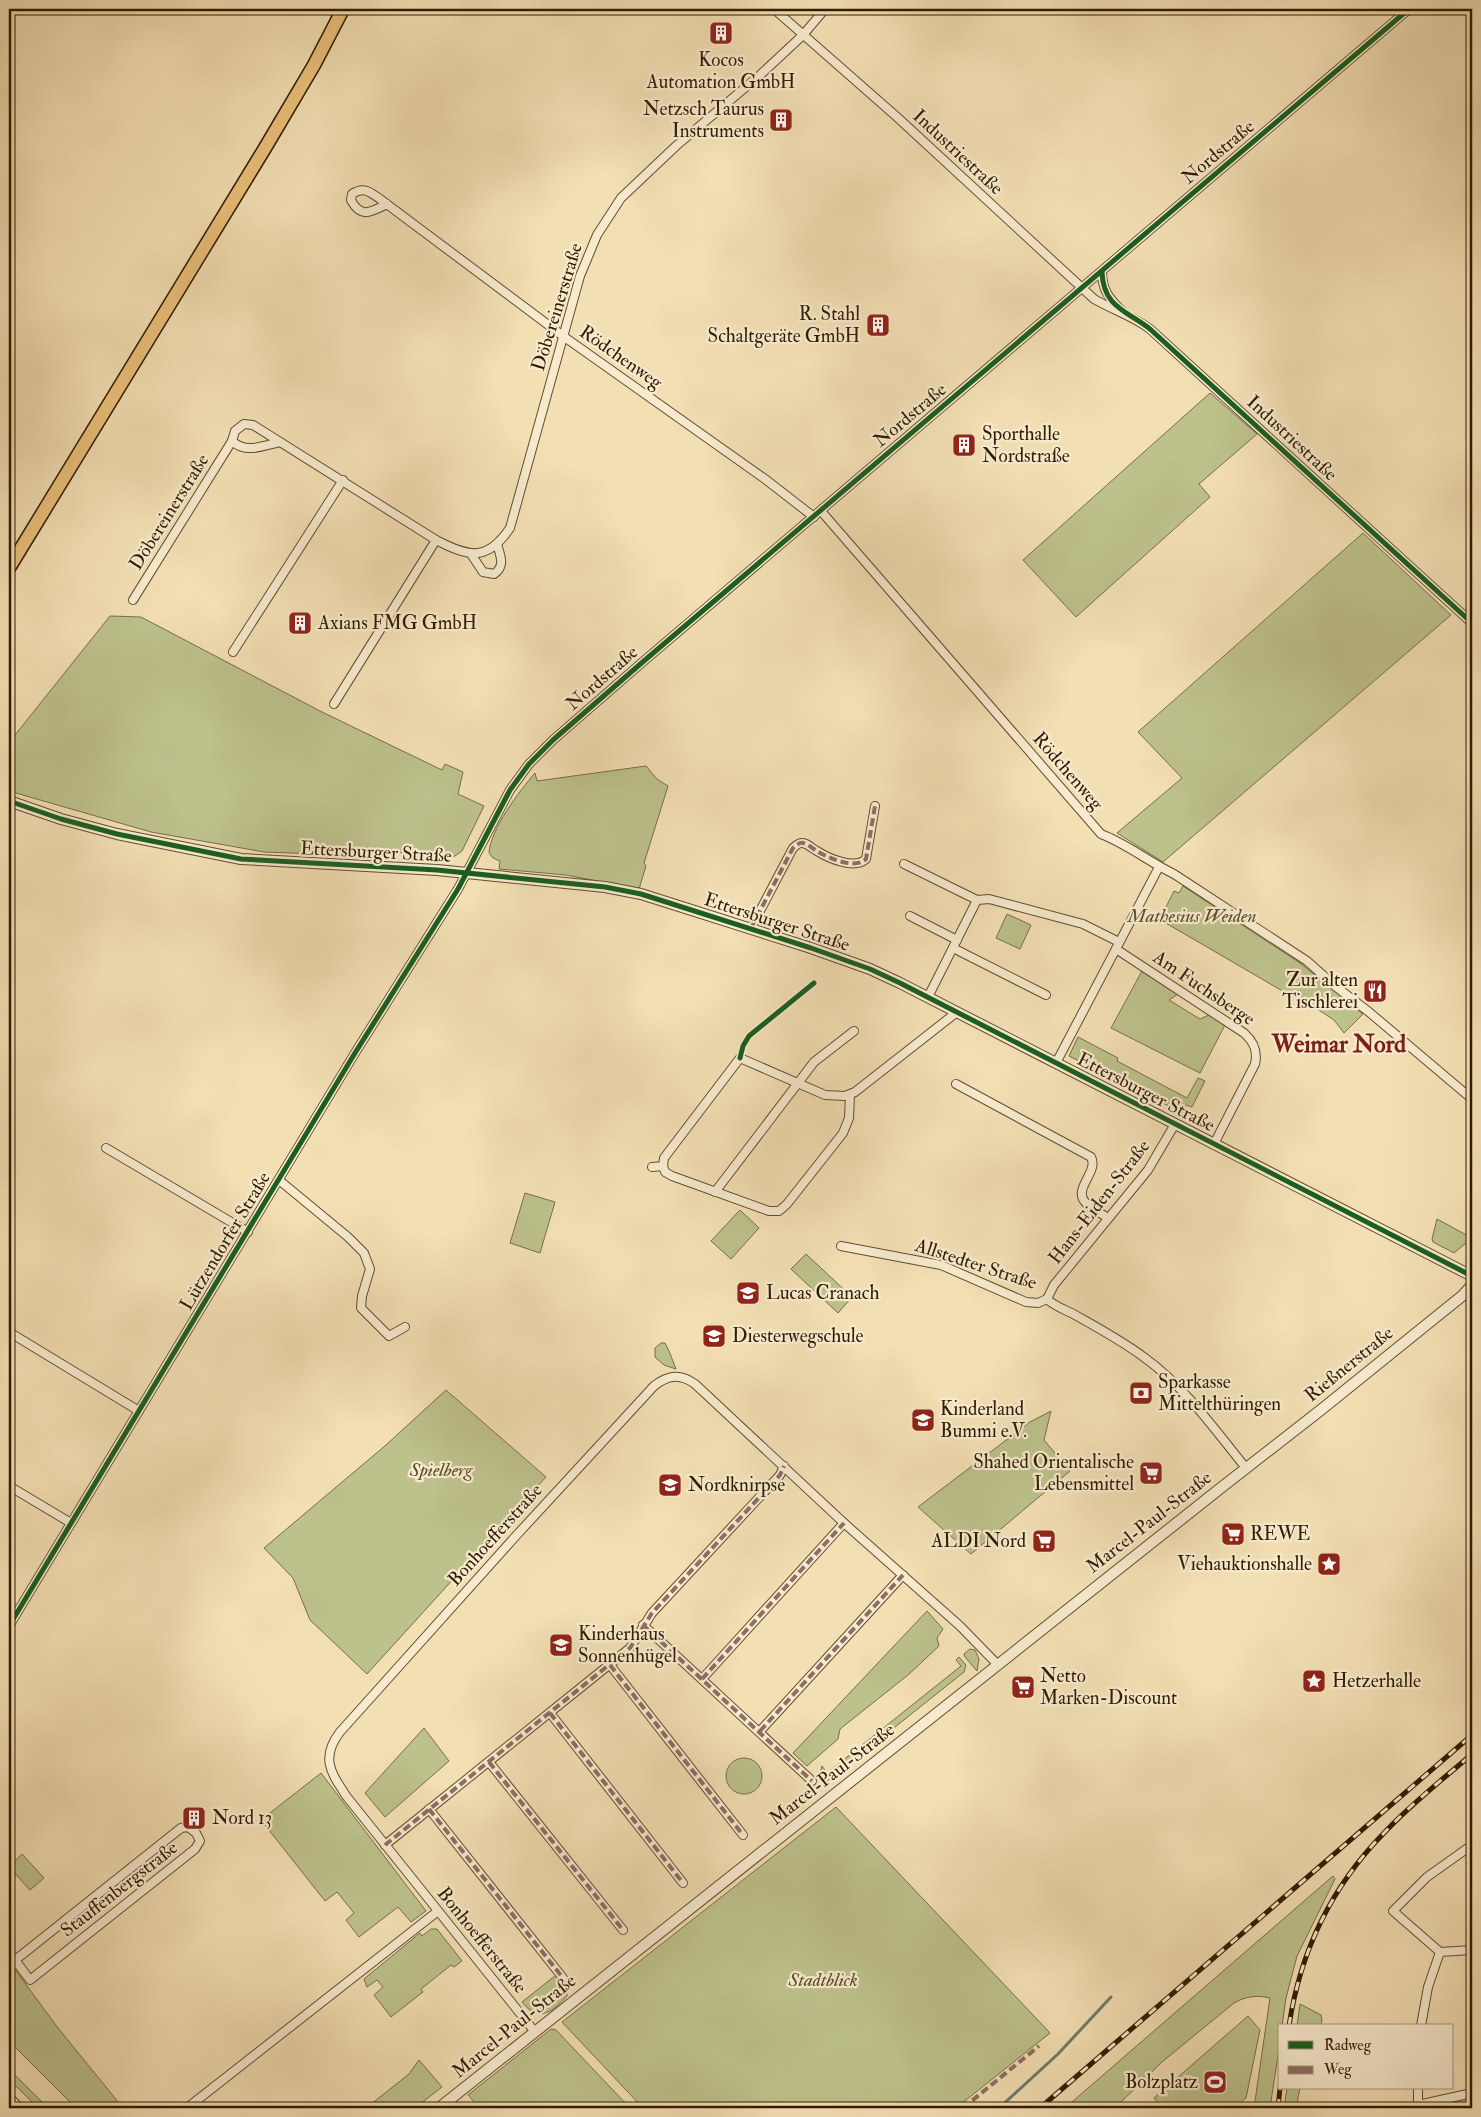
<svg xmlns="http://www.w3.org/2000/svg" width="1481" height="2117" viewBox="0 0 1481 2117" font-family="'IM FELL Double Pica',serif">
<style>
.green{fill:#bdc18c;stroke:#776e46}
.lines{fill:none;stroke-linecap:round;stroke-linejoin:round}
.stream{stroke:#717c69;stroke-width:3}
.minor-casing{stroke:#624d2d;stroke-width:10}
.tertiary-casing{stroke:#624d2d;stroke-width:12}
.primary-casing{stroke:#311c00;stroke-width:15}
.minor{stroke:#f7eace;stroke-width:8}
.tertiary{stroke:#f7eace;stroke-width:10}
.primary{stroke:#eac07a;stroke-width:12}
.rail-casing{stroke:#311c00;stroke-width:5}
.rail{stroke:#f7eace;stroke-width:3;stroke-dasharray:9;stroke-linecap:butt}
.quiet{stroke:#8d6e63;stroke-width:4;stroke-dasharray:8 4;stroke-linecap:butt}
.cycleway-casing{stroke:#f7eace;stroke-width:8}
.cycleway{stroke:#1b5e20;stroke-width:5}
.labels{text-anchor:middle;dominant-baseline:central;stroke-width:4.5;stroke-linejoin:round;paint-order:stroke}
.poi-label{font-size:19px;fill:#311c00;stroke:#f7eace;text-anchor:start}
.street-label{font-size:19px;fill:#311c00;stroke:#f7eace}
.park-label{font-size:19px;font-style:italic;fill:#5b4e2a;stroke:#f7eace}
.district-label{font-size:24px;font-weight:bold;fill:#7a1f14;stroke:#f7eace}
</style>
<rect width="100%" height="100%" fill="#f3dfb4"/>
<filter id="stains"><feTurbulence type="fractalNoise" baseFrequency=".004" numOctaves="4"/><feColorMatrix values="0 0 0 0 .2 0 0 0 0 .09 0 0 0 0 .02 0 0 0 .5 -.17"/></filter>
<radialGradient id="worn" r=".72"><stop offset=".6" stop-color="#630" stop-opacity="0"/><stop offset="1" stop-color="#630" stop-opacity=".3"/></radialGradient>
<!-- green -->
<g class="green">
<polygon points="1210,393 1257,434 1199,484 1210,497 1076,617 1023,560"/>
<polygon points="1363,533 1451,615 1163,862 1117,833 1182,778 1138,732"/>
<polygon points="110,616 141,617 322,712 442,770 445,764 463,772 458,794 484,806 462,851 452,858 364,849 345,855 264,852 151,832 9,791 9,739 11,740"/>
<path d="M646,766L657,779L668,786L644,863L646,866L639,889L566,875L499,869L500,861L493,858L489,853C490,830 520,790 535,773L537,781Z"/>
<polygon points="1183,886 1300,963 1363,1014 1344,1033 1334,1020 1293,993 1291,996 1152,915 1153,913 1161,917 1174,891 1179,893"/>
<polygon points="1007,914 1031,925 1020,949 996,938"/>
<polygon points="1142,971 1178,994 1169,1000 1200,1019 1209,1015 1225,1025 1200,1073 1111,1028"/>
<polygon points="1078,1037 1118,1058 1117,1061 1187,1098 1198,1078 1205,1081 1192,1107 1186,1105 1183,1113 1069,1056"/>
<polygon points="525,1193 555,1202 540,1253 510,1243"/>
<polygon points="740,1210 759,1228 731,1259 711,1241"/>
<polygon points="1437,1219 1472,1238 1472,1249 1472,1245 1466,1243 1454,1253 1433,1242 1432,1239"/>
<polygon points="806,1254 852,1297 838,1313 791,1269"/>
<polygon points="661,1343 665,1343 669,1351 676,1369 664,1365 655,1357 655,1348"/>
<polygon points="446,1390 546,1477 367,1674 310,1620 293,1578 264,1548 386,1445"/>
<polygon points="1051,1411 1044,1440 1070,1471 971,1554 918,1507 1030,1422"/>
<polygon points="927,1611 943,1629 937,1638 939,1646 908,1675 840,1729 838,1739 807,1766 793,1753"/>
<polygon points="970,1649 975,1650 979,1659 977,1671 965,1657 964,1654"/>
<polygon points="959,1657 966,1665 964,1672 826,1782 819,1779 822,1766 827,1773 961,1666 956,1660"/>
<polygon points="424,1728 449,1761 385,1817 365,1793"/>
<circle cx="744" cy="1776" r="18"/>
<polygon points="321,1773 426,1911 411,1922 398,1907 359,1937 346,1920 354,1913 337,1892 325,1901 261,1820"/>
<polygon points="836,1807 1050,2033 956,2108 643,2108 562,2022"/>
<polygon points="22,1854 44,1878 30,1890 9,1867"/>
<path d="M1333,1876L1335,1879L1297,1956L1286,1998L1282,2026H1280V2042L1270,2108H1254L1270,1998C1257,1995 1246,1996 1234,2003L1162,2062L1115,2108H1065Z"/>
<polygon points="431,1929 437,1929 462,1961 454,1967 451,1965 421,1989 423,1992 391,2017 374,1995 383,1987 377,1980 367,1987 364,1979 420,1933 422,1936"/>
<polygon points="10,1970 16,1971 58,2028 123,2108 76,2108 9,2041"/>
<path d="M556,1975L567,1989V1996C553,2012 538,2023 522,2002Z"/>
<polygon points="1300,2004 1321,2015 1322,2021 1320,2026 1297,2026"/>
<polygon points="1248,2016 1260,2030 1246,2098 1234,2108 1154,2108 1159,2104 1154,2098"/>
<polygon points="551,2029 556,2030 630,2108 480,2108 468,2095"/>
<polygon points="419,2060 442,2087 415,2108 366,2108 409,2074"/>
<polygon points="9,2069 48,2108 38,2108 9,2079"/>
<polygon points="1287,2088 1300,2088 1296,2108 1284,2108"/>
<polygon points="1472,2097 1472,2106 1460,2108 1423,2108"/>
</g>
<g class="lines">
<!-- stream -->
<polyline class="stream" points="999,2108 1058,2054 1111,1997"/>
<!-- minor casing -->
<g class="minor-casing">
<g id="minor">
<path d="M774,9L897,117L1094,299C1113,310 1133,316 1150,329L1472,623"/>
<path d="M387,204C371,212 361,219 351,200L352,194C364,186 370,192 380,199L563,336L765,479L814,517"/>
<path d="M1102,272C1102,290 1109,298 1122,311"/>
<path d="M232,441C246,454 262,446 280,442"/>
<path d="M821,511L1101,834C1127,844 1149,862 1174,874L1307,961L1335,986L1369,1012L1472,1099"/>
<path d="M471,554L483,572L494,574C506,566 500,555 497,544"/>
<path d="M133,600L232,441L235,431L244,424L253,425L436,540C469,557 487,562 510,528L580,276L597,235L621,198L676,146L760,75L803,35L825,9"/>
<polyline points="233,652 343,480"/>
<polyline points="334,704 436,540"/>
<polyline points="904,864 977,900 989,899 1083,924 1119,942"/>
<polyline points="910,916 957,940"/>
<path d="M751,928L793,848C796,846 799,842 803,843C808,844 813,849 817,851C828,858 855,870 866,859L875,806"/>
<polyline points="953,948 1046,995"/>
<path d="M1116,949L1244,1033C1254,1042 1258,1051 1255,1064L1214,1144"/>
<polyline points="928,997 977,900"/>
<polyline points="1056,1063 1159,867"/>
<path d="M956,1084L1091,1157C1099,1172 1073,1188 1085,1202C1090,1209 1101,1213 1108,1218"/>
<polyline points="106,1148 248,1232"/>
<polyline points="663,1166 665,1172 672,1176 769,1211 779,1211 787,1204 843,1133 849,1118 850,1095"/>
<polyline points="652,1167 663,1166 664,1158 740,1058 825,1095 845,1096 855,1092 957,1012"/>
<polyline points="279,1180 348,1237 364,1253 370,1269 362,1296 361,1308 389,1336 405,1327"/>
<polyline points="715,1192 814,1062 854,1031"/>
<polyline points="841,1246 941,1265 1026,1302 1038,1303 1047,1299"/>
<path d="M1047,1299C1055,1307 1067,1310 1077,1316C1100,1329 1124,1342 1145,1358C1185,1387 1215,1430 1246,1468"/>
<polyline points="1047,1299 1054,1285 1148,1170 1175,1124"/>
<polyline points="9,1332 139,1411"/>
<polyline points="9,1486 71,1523"/>
<polyline points="643,1625 812,1781"/>
<polyline points="9,1626 355,1053 458,889 510,790 529,764 553,740 645,660 1409,9"/>
<polyline points="610,1665 743,1835"/>
<polyline points="702,1679 844,1523"/>
<polyline points="550,1713 683,1883"/>
<polyline points="760,1731 903,1575"/>
<polyline points="489,1762 623,1930"/>
<polyline points="429,1809 563,1978"/>
<polyline points="385,1845 630,1648 652,1613 780,1475 784,1466"/>
<polyline points="1472,1845 1427,1877 1393,1911 1440,1952 1472,1950"/>
<polyline points="9,1965 181,1828 188,1827 196,1833 200,1841 195,1849 30,1980 15,1960"/>
<polyline points="1421,2026 1428,1987 1440,1952"/>
<path d="M535,2032L347,1797C331,1773 320,1758 340,1732L514,1538L654,1386C668,1375 680,1373 695,1384L844,1523L960,1626L998,1665"/>
<polyline points="9,2097 20,2108"/>
<polyline points="1418,2105 1472,2093"/>
<polyline points="187,2108 438,1911"/>
<polyline points="1418,2108 1418,2088"/>
<polyline points="1470,2108 1472,2108"/>
</g>
</g>
<!-- tertiary casing -->
<g class="tertiary-casing">
<g id="tertiary">
<polyline points="9,801 61,819 117,834 241,859 437,870 605,887 641,894 811,948 870,969 900,983 1472,1276"/>
<polyline points="439,2108 1222,1487 1322,1409 1462,1296 1472,1285"/>
</g>
</g>
<!-- primary casing -->
<g class="primary-casing">
<polyline id="primary" points="9,568 265,148 314,65 343,9"/>
</g>
<!-- minor -->
<use href="#minor" class="minor"/>
<!-- tertiary -->
<use href="#tertiary" class="tertiary"/>
<!-- primary -->
<use href="#primary" class="primary"/>
<!-- rail casing -->
<g class="rail-casing">
<g id="rail">
<path d="M1289,2026C1300,1952 1332,1886 1384,1833C1411,1804 1442,1780 1472,1754"/>
<polyline points="1040,2108 1472,1735"/>
<polyline points="1278,2108 1280,2088"/>
</g>
</g>
<!-- rail -->
<use href="#rail" class="rail"/>
<!-- quiet -->
<g class="quiet">
<path d="M751,928L793,848C796,846 799,842 803,843C808,844 813,849 817,851C828,858 855,870 866,859L875,806"/>
<polyline points="643,1625 812,1781"/>
<polyline points="610,1665 743,1835"/>
<polyline points="702,1679 844,1523"/>
<polyline points="550,1713 683,1883"/>
<polyline points="760,1731 903,1575"/>
<polyline points="489,1762 623,1930"/>
<polyline points="429,1809 563,1978"/>
<polyline points="385,1845 630,1648 652,1613 780,1475 784,1466"/>
<polyline points="963,2108 1039,2046"/>
</g>
<!-- cycleway casing -->
<g class="cycleway-casing">
<g id="cycleway">
<path d="M1102,272C1103,307 1127,311 1150,329L1472,623"/>
<polyline points="9,801 61,819 117,834 241,859 437,870 605,887 641,894 811,948 870,969 900,983 1472,1276"/>
<polyline points="740,1058 743,1046 749,1036 814,983"/>
<polyline points="9,1626 355,1053 458,889 510,790 529,764 553,740 645,660 1409,9"/>
</g>
</g>
<!-- cycleway -->
<use href="#cycleway" class="cycleway"/>
</g>
<!-- icons -->
<defs>
<g id="building-square" transform="scale(1.25)"><rect x="-9" y="-9" width="18" height="18" rx="4" fill="#8f2418" stroke="#f7eace"/><path d="M-4-6H4V6H1V3H-1V6H-4ZM-2.5-4.3h1.7v1.8h-1.7ZM.8-4.3h1.7v1.8H.8ZM-2.5-1h1.7V.8h-1.7ZM.8-1h1.7V.8H.8Z" fill="#fff"/></g>
<g id="restaurant-square" transform="scale(1.25)"><rect x="-9" y="-9" width="18" height="18" rx="4" fill="#8f2418" stroke="#f7eace"/><path d="M-5-6h1v4h1v-4h1v4h1v-4h1v5L-1.5 .5V6h-2V.5L-5-1ZM5-6V6H3V1.5H1.5Q1.5-4 5-6Z" fill="#fff"/></g>
<g id="school-square" transform="scale(1.25)"><rect x="-9" y="-9" width="18" height="18" rx="4" fill="#8f2418" stroke="#f7eace"/><path d="M0-5L7-2L0 1L-7-2ZM-4 1L0 2.5L4 1V4Q0 6-4 4Z" fill="#fff"/></g>
<g id="bank-square" transform="scale(1.25)"><rect x="-9" y="-9" width="18" height="18" rx="4" fill="#8f2418" stroke="#f7eace"/><path d="M-6-4H6V4H-6ZM0-2.3a2.3 2.3 0 1 0 0 4.6a2.3 2.3 0 1 0 0-4.6Z" fill="#fff"/></g>
<g id="supermarket-square" transform="scale(1.25)"><rect x="-9" y="-9" width="18" height="18" rx="4" fill="#8f2418" stroke="#f7eace"/><path d="M-6-5.5h2.5l.6 2H6L4.5 2H-2.5L-4.4-4H-6ZM-1.5 3.2a1.3 1.3 0 1 0 .1 0ZM3 3.2a1.3 1.3 0 1 0 .1 0Z" fill="#fff"/></g>
<g id="sight-square" transform="scale(1.25)"><rect x="-9" y="-9" width="18" height="18" rx="4" fill="#8f2418" stroke="#f7eace"/><path d="M0-6L1.8-2.2L6-1.7L2.9 1.2L3.7 5.4L0 3.3L-3.7 5.4L-2.9 1.2L-6-1.7L-1.8-2.2Z" fill="#fff"/></g>
<g id="stadium-square" transform="scale(1.25)"><rect x="-9" y="-9" width="18" height="18" rx="4" fill="#8f2418" stroke="#f7eace"/><path d="M0-5a6.5 5 0 1 0 0 10a6.5 5 0 1 0 0-10ZM-3.5-1.8h7v3.6h-7Z" fill="#fff"/></g>
</defs>
<g fill-rule="evenodd">
<use href="#building-square" x="721" y="33"/>
<use href="#building-square" x="781" y="120"/>
<use href="#building-square" x="878" y="325"/>
<use href="#building-square" x="964" y="445"/>
<use href="#building-square" x="300" y="623"/>
<use href="#restaurant-square" x="1375" y="991"/>
<use href="#school-square" x="748" y="1293"/>
<use href="#school-square" x="714" y="1336"/>
<use href="#bank-square" x="1141" y="1393"/>
<use href="#school-square" x="923" y="1420"/>
<use href="#supermarket-square" x="1151" y="1473"/>
<use href="#school-square" x="670" y="1485"/>
<use href="#supermarket-square" x="1233" y="1534"/>
<use href="#supermarket-square" x="1044" y="1541"/>
<use href="#sight-square" x="1329" y="1564"/>
<use href="#school-square" x="561" y="1645"/>
<use href="#sight-square" x="1314" y="1681"/>
<use href="#supermarket-square" x="1023" y="1687"/>
<use href="#building-square" x="194" y="1818"/>
<use href="#stadium-square" x="1215" y="2082"/>
</g>
<g class="labels">
<!-- poi labels -->
<g class="poi-label">
<text x="721" y="60" text-anchor="middle">Kocos<tspan x="721" dy="22">Automation GmbH</tspan></text>
<text x="764" y="109" text-anchor="end">Netzsch Taurus<tspan x="764" dy="22">Instruments</tspan></text>
<text x="860" y="314" text-anchor="end">R. Stahl<tspan x="860" dy="22">Schaltgeräte GmbH</tspan></text>
<text x="982" y="434">Sporthalle<tspan x="982" dy="22">Nordstraße</tspan></text>
<text x="318" y="623">Axians FMG GmbH</text>
<text x="1358" y="980" text-anchor="end">Zur alten<tspan x="1358" dy="22">Tischlerei</tspan></text>
<text x="766" y="1293">Lucas Cranach</text>
<text x="732" y="1336">Diesterwegschule</text>
<text x="1158" y="1382">Sparkasse<tspan x="1158" dy="22">Mittelthüringen</tspan></text>
<text x="940" y="1409">Kinderland<tspan x="940" dy="22">Bummi e.V.</tspan></text>
<text x="1134" y="1462" text-anchor="end">Shahed Orientalische<tspan x="1134" dy="22">Lebensmittel</tspan></text>
<text x="688" y="1485">Nordknirpse</text>
<text x="1250" y="1534">REWE</text>
<text x="1026" y="1541" text-anchor="end">ALDI Nord</text>
<text x="1312" y="1564" text-anchor="end">Viehauktionshalle</text>
<text x="578" y="1634">Kinderhaus<tspan x="578" dy="22">Sonnenhügel</tspan></text>
<text x="1040" y="1676">Netto<tspan x="1040" dy="22">Marken-Discount</tspan></text>
<text x="1332" y="1681">Hetzerhalle</text>
<text x="212" y="1818">Nord 13</text>
<text x="1198" y="2082" text-anchor="end">Bolzplatz</text>
</g>
<!-- street labels -->
<g class="street-label">
<text transform="translate(958 152) rotate(43)">Industriestraße</text>
<text transform="translate(1218 152) rotate(-40)">Nordstraße</text>
<text transform="translate(557 307) rotate(-73)">Döbereinerstraße</text>
<text transform="translate(621 357) rotate(35)">Rödchenweg</text>
<text transform="translate(910 415) rotate(-40)">Nordstraße</text>
<text transform="translate(1292 438) rotate(43)">Industriestraße</text>
<text transform="translate(169 512) rotate(-58)">Döbereinerstraße</text>
<text transform="translate(602 678) rotate(-41)">Nordstraße</text>
<text transform="translate(1068 771) rotate(49)">Rödchenweg</text>
<text transform="translate(376 852) rotate(3)">Ettersburger Straße</text>
<text transform="translate(777 922) rotate(18)">Ettersburger Straße</text>
<text transform="translate(1204 988) rotate(34)">Am Fuchsberge</text>
<text transform="translate(1146 1092) rotate(27)">Ettersburger Straße</text>
<text transform="translate(1099 1202) rotate(-52)">Hans-Eiden-Straße</text>
<text transform="translate(225 1241) rotate(-59)">Lützendorfer Straße</text>
<text transform="translate(976 1264) rotate(18)">Allstedter Straße</text>
<text transform="translate(1349 1364) rotate(-39)">Rießnerstraße</text>
<text transform="translate(1149 1522) rotate(-38)">Marcel-Paul-Straße</text>
<text transform="translate(495 1535) rotate(-48)">Bonhoefferstraße</text>
<text transform="translate(832 1774) rotate(-38)">Marcel-Paul-Straße</text>
<text transform="translate(119 1889) rotate(-38)">Stauffenbergstraße</text>
<text transform="translate(482 1940) rotate(51)">Bonhoefferstraße</text>
<text transform="translate(514 2026) rotate(-39)">Marcel-Paul-Straße</text>
</g>
<!-- park labels -->
<g class="park-label">
<text x="1192" y="916">Mathesius Weiden</text>
<text x="441" y="1470">Spielberg</text>
<text x="823" y="1980">Stadtblick</text>
</g>
<!-- district labels -->
<g class="district-label">
<text x="1339" y="1044">Weimar Nord</text>
</g>
</g>
<!-- margin -->
<rect width="1481" height="2117" fill="none" stroke="#f3dfb4" stroke-width="30"/>
<rect x="10" y="10" width="1461" height="2097" fill="none" stroke="#311c00" stroke-width="2.5"/>
<rect x="15" y="15" width="1451" height="2087" fill="none" stroke="#311c00"/>
<!-- legend -->
<rect x="1278" y="2024" width="175" height="65" fill="#f7eace" stroke="#a8987c"/>
<rect x="1288" y="2041" width="25" height="8" fill="#1b5e20" stroke="#a8987c"/>
<text x="1324" y="2050" font-size="15" fill="#311c00">Radweg</text>
<rect x="1288" y="2066" width="25" height="8" fill="#8d6e63" stroke="#a8987c"/>
<text x="1324" y="2074" font-size="15" fill="#311c00">Weg</text>
<rect width="100%" height="100%" filter="url(#stains)"/>
<rect width="100%" height="100%" fill="url(#worn)"/>
</svg>
